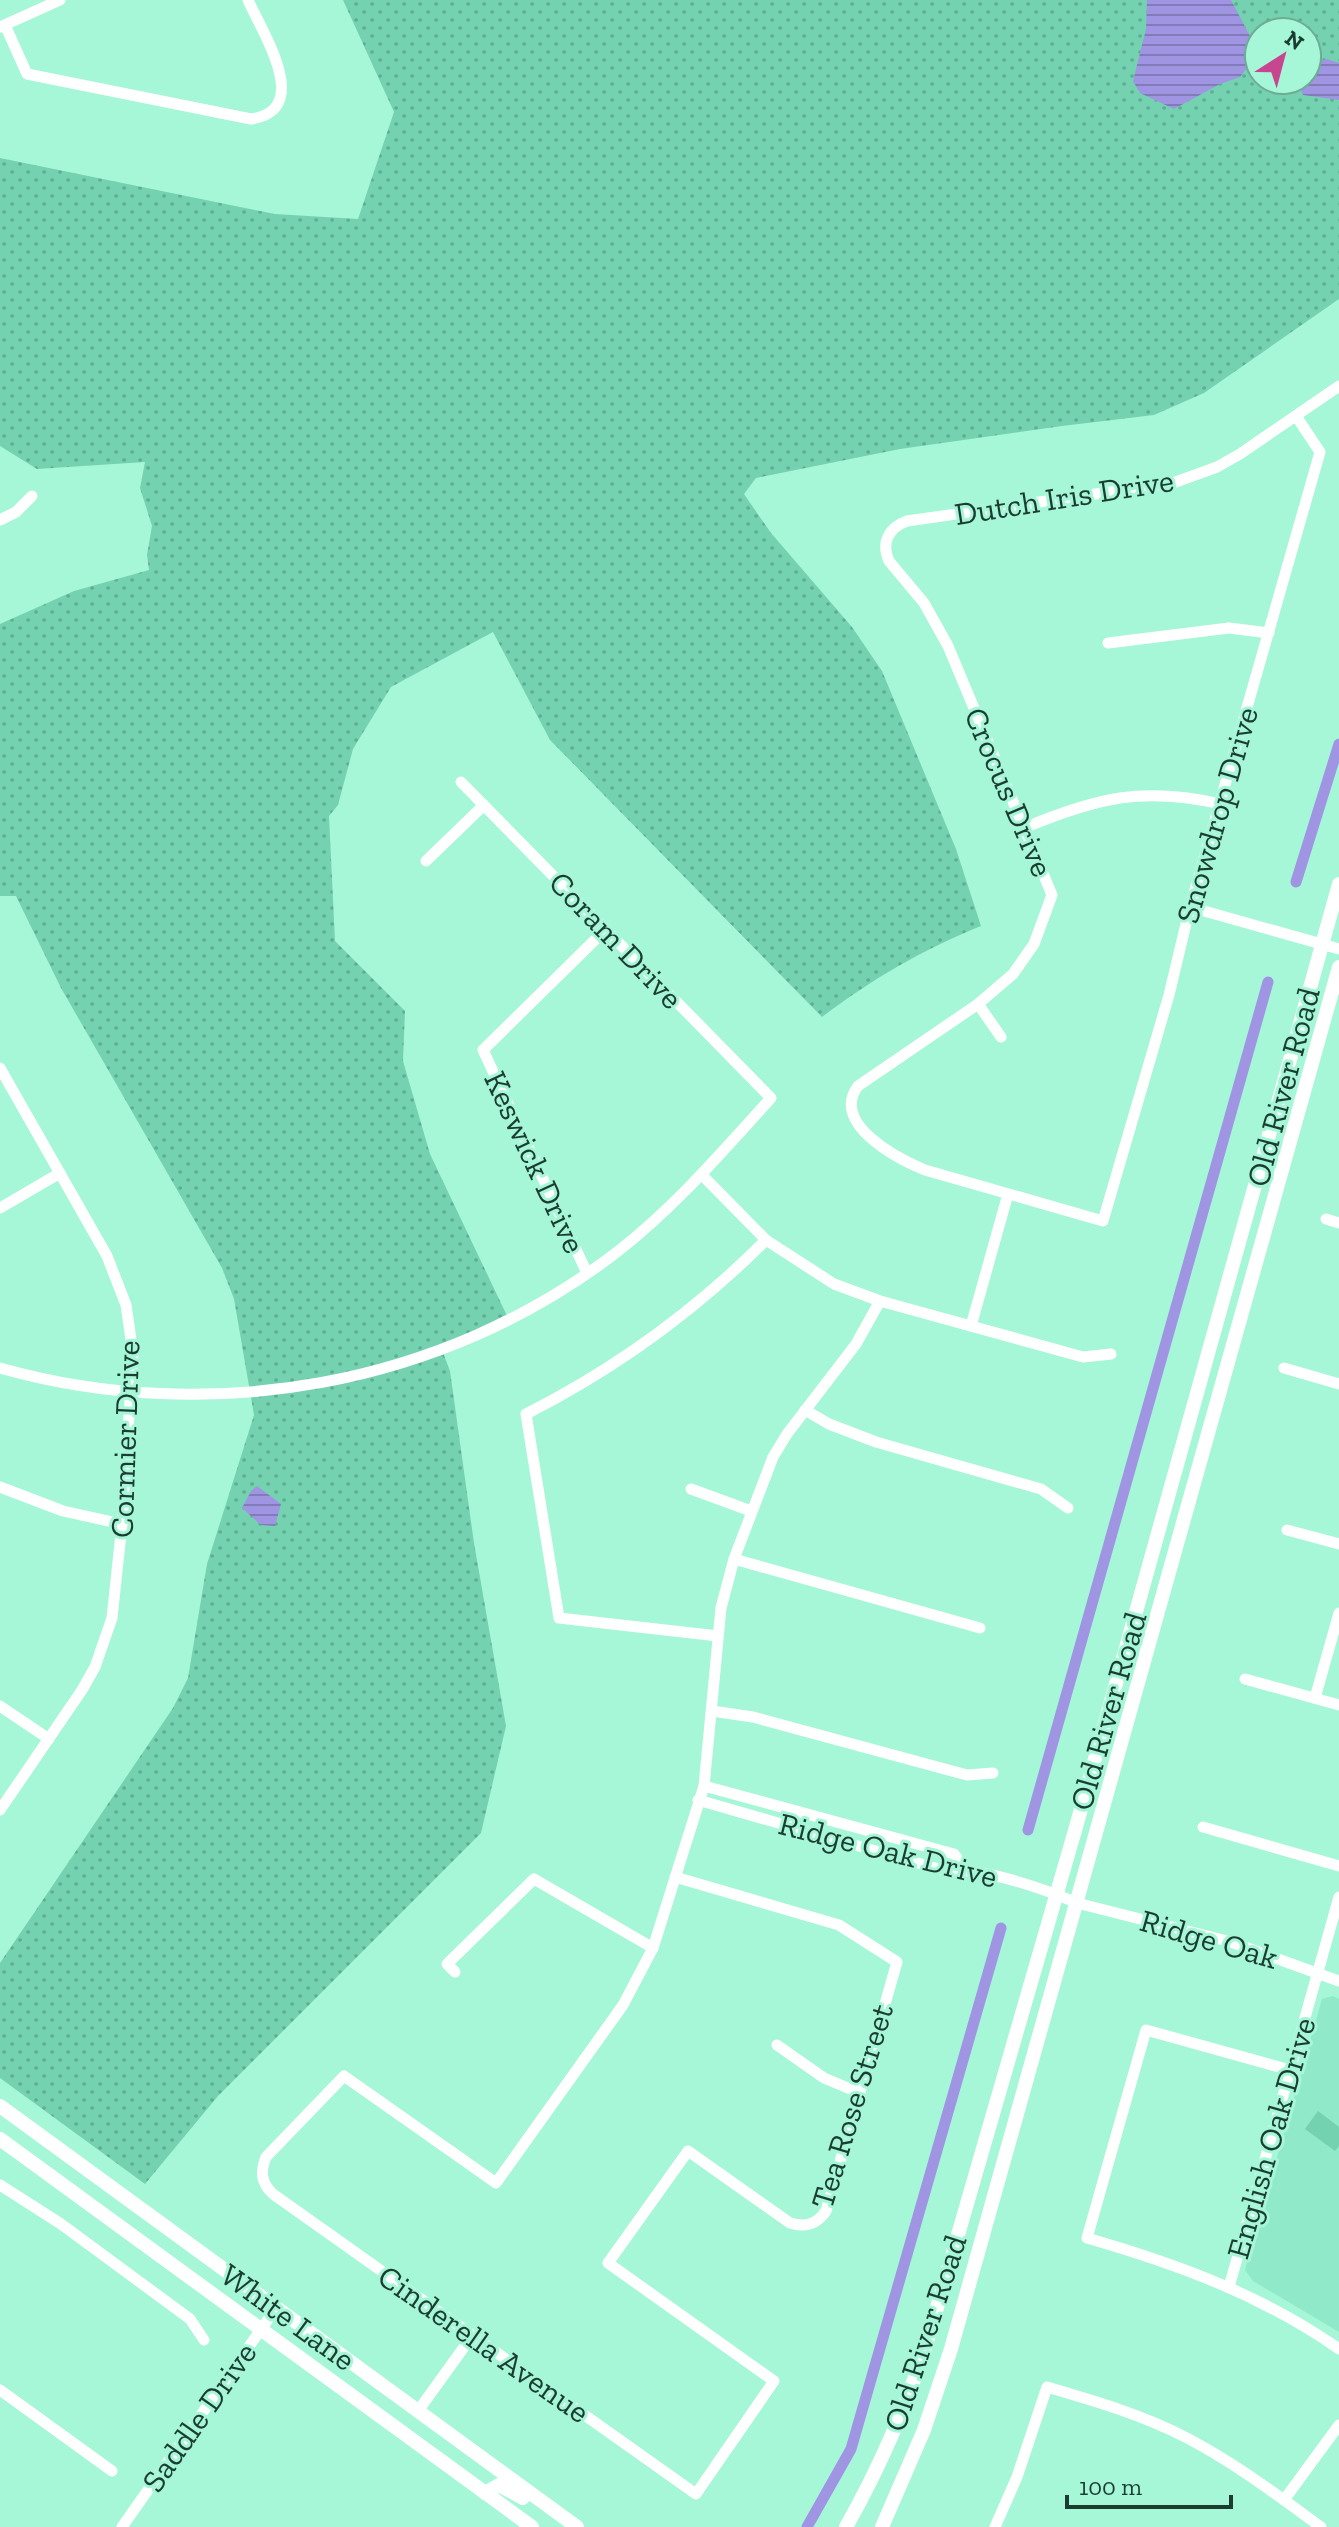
<svg xmlns="http://www.w3.org/2000/svg" width="1339" height="2527" viewBox="0 0 1339 2527" font-family="'Zilla Slab',serif">
<style>
.built{fill:#90e9c9}
.grass{fill:url(#grass-dots);fill-rule:evenodd}
.garden{fill:#74d2b1}
.water{fill:url(#water-rules)}
.lines{fill:none;stroke-linecap:round;stroke-linejoin:round}
.canal{stroke:#9f95e2;stroke-width:11}
.minor{stroke:#fff;stroke-width:11}
.major{stroke:#fff;stroke-width:14}
.labels{text-anchor:middle;dominant-baseline:central;stroke-width:6;stroke-linejoin:round;paint-order:stroke}
.street-label{font-size:32px;fill:#1b3d31;stroke:#a6f7d8}
</style>
<defs>
<pattern id="grass-dots" width="8" height="8" patternUnits="userSpaceOnUse" patternTransform="scale(2)"><rect width="8" height="8" fill="#74d2b1"/><path d="M2 2h.1M6 6h.1" fill="none" stroke="#5eac91" stroke-width="1.8" stroke-linecap="round"/></pattern>
<pattern id="water-rules" width="6" height="5" patternUnits="userSpaceOnUse" patternTransform="scale(2)"><rect width="6" height="5" fill="#9f95e2"/><path d="M0 2.5h6" fill="none" stroke="#817bb8"/></pattern>
</defs>
<rect width="100%" height="100%" fill="#a6f7d8"/>
<!-- built -->
<polygon class="built" points="1333,1996 1339,1999 1339,2332 1253,2281 1245,2270 1322,1999"/>
<!-- grass -->
<path class="grass" d="M343,0H1339V299L1204,393L1154,415L1062,426L900,449L756,478L744,494L771,533L852,627L882,671L956,849L981,926C922,950 872,979 822,1017L550,740L493,632L391,687L353,749L338,805L329,816L335,941L405,1011L403,1061L430,1154L509,1320L442,1350L450,1371L474,1543L506,1726L481,1833L218,2096L145,2184L0,2078V1963L173,1708L188,1678L207,1564L254,1415L234,1299L222,1268L61,988L16,896H0V624L74,591L149,570L147,555L152,526L140,488L145,462L37,469L0,446V158L275,214L358,219L394,112ZM1259,32H1307V80H1259Z"/>
<!-- garden -->
<polygon class="garden" points="1318,2111 1339,2127 1339,2146 1335,2151 1305,2129"/>
<!-- water -->
<g class="water">
<polygon points="1147,0 1231,0 1251,38 1247,68 1240,77 1220,84 1174,109 1140,93 1133,81 1146,29"/>
<polygon points="1327,59 1339,63 1339,100 1303,95 1298,84 1300,80 1307,80 1310,63"/>
<polygon points="257,1486 281,1504 275,1526 261,1525 242,1508 251,1491"/>
</g>
<g class="lines">
<!-- canal -->
<g class="canal">
<polyline points="1296,882 1339,744"/>
<polyline points="1028,1830 1268,982"/>
<polyline points="807,2527 851,2449 1001,1928"/>
</g>
<!-- minor -->
<g class="minor">
<path d="M5,25L27,74L251,119C314,110 262,32 248,0"/>
<polyline points="0,27 60,0"/>
<path d="M1296,416L1320,452L1190,907L1169,995L1103,1221L925,1170C896,1158 830,1123 858,1086L978,1004L1013,974L1034,944L1052,895L948,646L924,603L889,561C881,543 888,528 907,521L1173,483L1217,467L1240,454L1339,386"/>
<polyline points="0,520 16,512 32,496"/>
<polyline points="1108,643 1229,628 1269,633"/>
<path d="M1024,828C1096,798 1142,786 1221,804"/>
<polyline points="426,861 484,805"/>
<polyline points="1190,907 1339,949"/>
<polyline points="978,1004 1001,1037"/>
<polyline points="0,1068 107,1256 126,1305 133,1353 122,1524 112,1618 95,1667 82,1690 0,1810"/>
<polyline points="702,1175 766,1240 834,1284 880,1301 1083,1357 1111,1354"/>
<polyline points="0,1208 60,1173"/>
<polyline points="1326,1219 1339,1223"/>
<polyline points="587,1273 483,1050 606,929"/>
<polyline points="971,1326 1008,1194"/>
<path d="M0,1368C210,1427 443,1386 617,1252C675,1207 722,1152 771,1098L461,782"/>
<polyline points="1284,1368 1339,1384"/>
<polyline points="805,1410 829,1424 876,1442 1041,1489 1068,1508"/>
<polyline points="0,1487 63,1511 122,1524"/>
<polyline points="691,1489 751,1511"/>
<polyline points="1287,1530 1339,1544"/>
<polyline points="734,1559 980,1628"/>
<path d="M718,1636L559,1618L526,1414C617,1368 694,1312 766,1240"/>
<polyline points="1245,1679 1339,1705"/>
<polyline points="1315,1698 1339,1613"/>
<polyline points="0,1706 49,1739"/>
<polyline points="712,1711 753,1717 967,1775 993,1773"/>
<polyline points="704,1786 954,1854 965,1869"/>
<path d="M698,1800L949,1872C980,1866 1047,1890 1077,1903L1231,1942L1339,1981"/>
<polyline points="1203,1827 1339,1866"/>
<path d="M675,1877L839,1925L897,1962L826,2211C817,2224 806,2228 790,2223L688,2151L608,2263L774,2381L696,2494L273,2194C261,2183 260,2172 266,2157L344,2076L496,2183L623,2005L653,1948L704,1786L721,1608L734,1559L773,1457L787,1434L856,1344L880,1301"/>
<polyline points="455,1972 447,1964 534,1879 653,1948"/>
<polyline points="777,2045 824,2078 860,2093"/>
<path d="M1290,2070L1146,2030L1087,2238C1177,2264 1262,2295 1339,2349"/>
<polyline points="0,2185 61,2224 190,2319 204,2340"/>
<polyline points="1229,2287 1339,1897"/>
<polyline points="0,2390 112,2471"/>
<polyline points="418,2411 472,2336"/>
<polyline points="1284,2500 1339,2425"/>
<polyline points="122,2527 276,2308"/>
<path d="M995,2527L1017,2477L1047,2387C1095,2401 1143,2415 1187,2438C1235,2463 1277,2495 1321,2527"/>
</g>
<!-- major -->
<g class="major">
<polyline points="0,2106 577,2527"/>
<polyline points="0,2139 532,2527"/>
<polyline points="485,2493 499,2485 523,2498"/>
<path d="M846,2527C880,2467 906,2407 927,2342L1076,1827L1339,884"/>
<polyline points="882,2527 924,2430 951,2349 1339,967"/>
</g>
</g>
<g class="labels">
<!-- street labels -->
<g class="street-label">
<text transform="translate(1064 497) rotate(-9)">Dutch Iris Drive</text>
<text transform="translate(1009 792) rotate(67)">Crocus Drive</text>
<text transform="translate(1217 815) rotate(-74)">Snowdrop Drive</text>
<text transform="translate(616 940) rotate(46)">Coram Drive</text>
<text transform="translate(1283 1087) rotate(-75)">Old River Road</text>
<text transform="translate(535 1162) rotate(65)">Keswick Drive</text>
<text transform="translate(125 1439) rotate(-88)">Cormier Drive</text>
<text transform="translate(1108 1711) rotate(-74)">Old River Road</text>
<text transform="translate(888 1850) rotate(14)">Ridge Oak Drive</text>
<text transform="translate(1209 1939) rotate(16)">Ridge Oak</text>
<text transform="translate(852 2106) rotate(-73)">Tea Rose Street</text>
<text transform="translate(1271 2138) rotate(-74)">English Oak Drive</text>
<text transform="translate(288 2317) rotate(36)">White Lane</text>
<text transform="translate(925 2333) rotate(-72)">Old River Road</text>
<text transform="translate(484 2344) rotate(35)">Cinderella Avenue</text>
<text transform="translate(199 2417) rotate(-55)">Saddle Drive</text>
</g>
</g>
<!-- north arrow -->
<g transform="translate(1283 56) rotate(36)"><circle r="38" fill="#a6f7d8" stroke="#6ead95" stroke-width="2"/>
<path d="M0-6L14 30L0 20L-14 30Z" fill="#c84690"/>
<text y="-12" font-size="22" font-weight="bold" text-anchor="middle" fill="#1b3d31">N</text>
</g>
<!-- scale -->
<path d="M1067 2495v12h164v-12" fill="none" stroke="#1b3d31" stroke-width="4"/>
<text x="1079" y="2495" font-size="24" fill="#1b3d31" stroke="#a6f7d8" stroke-width="6" paint-order="stroke">100 m</text>
</svg>
